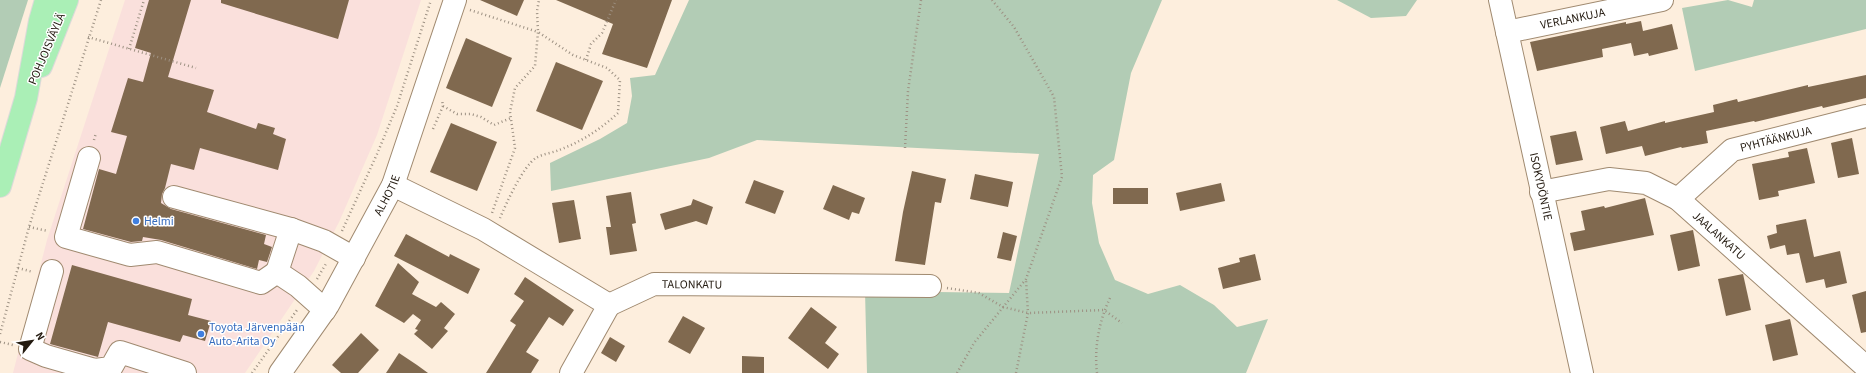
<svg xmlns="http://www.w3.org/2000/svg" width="1866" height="373" viewBox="0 0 1866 373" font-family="'Source Sans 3',sans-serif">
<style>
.commercial{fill:#fae0dc}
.green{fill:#b2ccb5}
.building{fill:#80694f}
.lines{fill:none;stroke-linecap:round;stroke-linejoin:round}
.minor-casing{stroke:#a08a70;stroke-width:24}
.major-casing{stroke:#dcdad9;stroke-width:24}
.path{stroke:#9d9183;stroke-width:2.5;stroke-dasharray:1 3;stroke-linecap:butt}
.minor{stroke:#fff;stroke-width:22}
.major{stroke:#aaefb6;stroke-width:22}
.shop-dot{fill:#3f7fe0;stroke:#fff;stroke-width:1.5}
.labels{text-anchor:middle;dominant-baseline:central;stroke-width:3;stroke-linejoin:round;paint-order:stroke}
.street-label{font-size:12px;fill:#231a10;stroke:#fff}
.shop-label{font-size:12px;fill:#366cbe;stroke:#fff;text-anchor:start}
</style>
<rect width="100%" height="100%" fill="#fdeedd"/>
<!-- commercial -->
<polygon class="commercial" points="125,0 421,0 377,135 339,222 314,271 245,373 13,373 47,240"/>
<!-- green -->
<g class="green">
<polygon points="0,0 28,0 0,88"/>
<polygon points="689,0 1162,0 1131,73 1114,160 1093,175 1092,203 1099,243 1115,280 1148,294 1180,285 1214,305 1237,327 1268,319 1246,373 867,373 865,291 1009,293 1039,154 757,140 709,158 551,191 550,163 600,139 627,123 632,96 630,78 655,75"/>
<polygon points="1337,0 1417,0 1406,16 1371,18"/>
<polygon points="1728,0 1752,7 1754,0 1866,0 1866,29 1695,71 1682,8"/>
</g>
<!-- building -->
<g class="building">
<polygon points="149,0 191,0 168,77 214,90 207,112 256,129 258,123 275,128 273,134 286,139 278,170 200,148 194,170 171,164 165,188 162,194 161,203 171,209 266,235 264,244 272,247 267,262 259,260 257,269 161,240 143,237 142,241 131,242 83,229 99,169 116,174 127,136 111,132 128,78 143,82 151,53 135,48"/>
<polygon points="221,0 349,0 338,39 221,3"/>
<polygon points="480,0 524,0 517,16"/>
<polygon points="556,0 672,0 647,68 602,54 613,24"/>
<polygon points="1641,21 1643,31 1672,24 1678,49 1649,56 1648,53 1634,56 1631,43 1602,49 1603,57 1537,71 1530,42 1626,22 1626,24"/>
<polygon points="466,38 512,58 492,107 446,88"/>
<polygon points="556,62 603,81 582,130 536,111"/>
<polygon points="1866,75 1866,98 1823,108 1822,106 1755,122 1754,121 1706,131 1708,143 1682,148 1681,147 1645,156 1642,146 1606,154 1600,127 1625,121 1628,131 1665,121 1665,123 1714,112 1713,105 1737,99 1738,102 1808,85 1808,87"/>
<polygon points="451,123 497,142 477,191 430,172"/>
<polygon points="1576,131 1583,160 1556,165 1550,136"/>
<polygon points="1852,138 1859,174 1838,178 1831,143"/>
<polygon points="1807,148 1815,183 1778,191 1779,196 1759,200 1752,164 1789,157 1788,152"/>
<polygon points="912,171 946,179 941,203 935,202 925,265 895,261 903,212"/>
<polygon points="975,174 1013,182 1008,207 970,199"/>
<polygon points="754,180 784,191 775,214 745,203"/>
<polygon points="1221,183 1225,201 1180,211 1176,193"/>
<polygon points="833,185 865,198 859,214 852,212 849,220 823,209"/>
<rect x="1113" y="188" width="35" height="16"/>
<polygon points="631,192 636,223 632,224 637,251 610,255 606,227 611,227 606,196"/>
<polygon points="1645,198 1654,235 1574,251 1570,233 1585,230 1581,211 1604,206 1605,208"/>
<polygon points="693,199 713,207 707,225 696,221 665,230 660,214 691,205"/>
<polygon points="574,200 581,239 559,243 552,203"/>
<polygon points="1806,219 1814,257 1840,251 1847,283 1826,288 1824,279 1806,283 1799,253 1787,255 1785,245 1770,249 1767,236 1777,233 1776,225"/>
<polygon points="1693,230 1700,266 1678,271 1670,235"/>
<polygon points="1003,232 1017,236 1011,261 997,258"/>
<polygon points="406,234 449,257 450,254 480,269 468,294 394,256"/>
<polygon points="1255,254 1261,280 1223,289 1218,268 1240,262 1239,258"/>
<polygon points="398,263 419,282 412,294 436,307 441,302 455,314 444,328 448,331 432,349 414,334 418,330 415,329 421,320 413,314 404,323 375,306"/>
<polygon points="72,265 192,299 188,315 211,321 205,341 183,335 180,342 108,322 98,357 50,344"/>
<polygon points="1743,274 1751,310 1726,316 1718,279"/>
<polygon points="525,277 574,310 563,326 549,317 526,352 539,360 531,373 486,373 516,325 510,321 524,301 514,294"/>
<polygon points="1866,291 1866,332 1861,333 1852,295"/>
<polygon points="811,307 837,327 825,343 839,354 828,369 788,338"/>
<polygon points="683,316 705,328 690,354 668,342"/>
<polygon points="1790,319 1798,355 1773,361 1765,325"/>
<polygon points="361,333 379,350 358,373 341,373 332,365"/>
<polygon points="610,337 625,346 616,362 601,353"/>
<polygon points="399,353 417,365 428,373 386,373"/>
<polygon points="742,356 764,357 764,373 742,373"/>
</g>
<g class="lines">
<!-- minor casing -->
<g class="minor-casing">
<g id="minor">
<path id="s1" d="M1500,0L1582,373"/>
<path id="s2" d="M1507,32L1662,0"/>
<polyline points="89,158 66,237 130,255 157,252 261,283 277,272 298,286 325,310"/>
<path id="s3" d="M393,185L483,229L609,305L654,284L930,286"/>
<path id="s4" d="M1541,192L1609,179L1646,183L1678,199L1866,367"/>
<polyline points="174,197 291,229 324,241 354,258"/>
<path id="s5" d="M1678,199L1732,150L1866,116"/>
<polyline points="52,271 30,349 46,356 95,370 111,368 120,352 185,373"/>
<polyline points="277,272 291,229"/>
<path id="s6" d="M280,373L328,305L393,185L455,0"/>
<polyline points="571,373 609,305"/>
</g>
</g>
<!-- major casing -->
<g class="major-casing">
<g id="major">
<polyline points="41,66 67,0"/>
<polyline points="0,186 26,98 40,21 46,0"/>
</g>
</g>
<!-- path -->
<g class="path">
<polyline points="470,10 538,32 535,66 515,88 510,112 515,148 492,213"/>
<polyline points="88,37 196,68"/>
<polyline points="129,49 144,0"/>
<polyline points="586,60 591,44 602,33 616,0"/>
<polyline points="443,106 457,114 471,114 481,117 494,125 511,118"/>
<polyline points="433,129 443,106 442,100"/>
<polyline points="94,140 96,133"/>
<polyline points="905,148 908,91 921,0"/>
<path d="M500,218C506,204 523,166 536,158C542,154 552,153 559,150C581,142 601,129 618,113L620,80L607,68L573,55L538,32L537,11L539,0"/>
<polyline points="29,227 48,231"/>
<polyline points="342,231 377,154 397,106 431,0"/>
<polyline points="18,268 33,272"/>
<polyline points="317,279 327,262"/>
<polyline points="947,288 979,293 1003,307 1028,313 1104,310 1122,323"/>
<polyline points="0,334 29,227 101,0"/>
<polyline points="0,342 13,345"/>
<polyline points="252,373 297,310"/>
<polyline points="957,373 974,343 1026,279 1062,177 1054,97 1014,27 992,0"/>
<polyline points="1016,373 1028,313 1026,280"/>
<path d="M1097,373C1094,348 1099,321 1110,298"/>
</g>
<!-- minor -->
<use href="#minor" class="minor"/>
<!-- major -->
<use href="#major" class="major"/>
</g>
<!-- markers -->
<g class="shop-dot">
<circle cx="136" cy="221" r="4"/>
<circle cx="201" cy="334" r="4"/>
</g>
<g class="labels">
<!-- street labels -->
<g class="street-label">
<text stroke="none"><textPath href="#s2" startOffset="67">VERLANKUJA</textPath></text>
<text transform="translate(47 49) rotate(-67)">POHJOISVÄYLÄ</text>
<text stroke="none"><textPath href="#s5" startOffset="118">PYHTÄÄNKUJA</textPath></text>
<text stroke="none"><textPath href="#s1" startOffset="191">ISOKYDÖNTIE</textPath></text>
<text stroke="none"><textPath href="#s6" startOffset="208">ALHOTIE</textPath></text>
<text stroke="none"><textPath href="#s4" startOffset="197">JAALANKATU</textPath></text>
<text stroke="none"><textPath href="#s3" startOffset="335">TALONKATU</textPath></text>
</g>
<!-- shop labels -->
<g class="shop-label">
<text x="144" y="221">Helmi</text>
<text x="209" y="327">Toyota Järvenpään<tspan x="209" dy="14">Auto-Arita Oy</tspan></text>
</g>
</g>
<!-- north arrow -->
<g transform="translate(32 341) rotate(60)" stroke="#ffffff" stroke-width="3" paint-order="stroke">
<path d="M0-3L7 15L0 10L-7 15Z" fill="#231a10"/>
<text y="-6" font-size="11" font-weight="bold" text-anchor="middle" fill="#231a10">N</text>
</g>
</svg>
